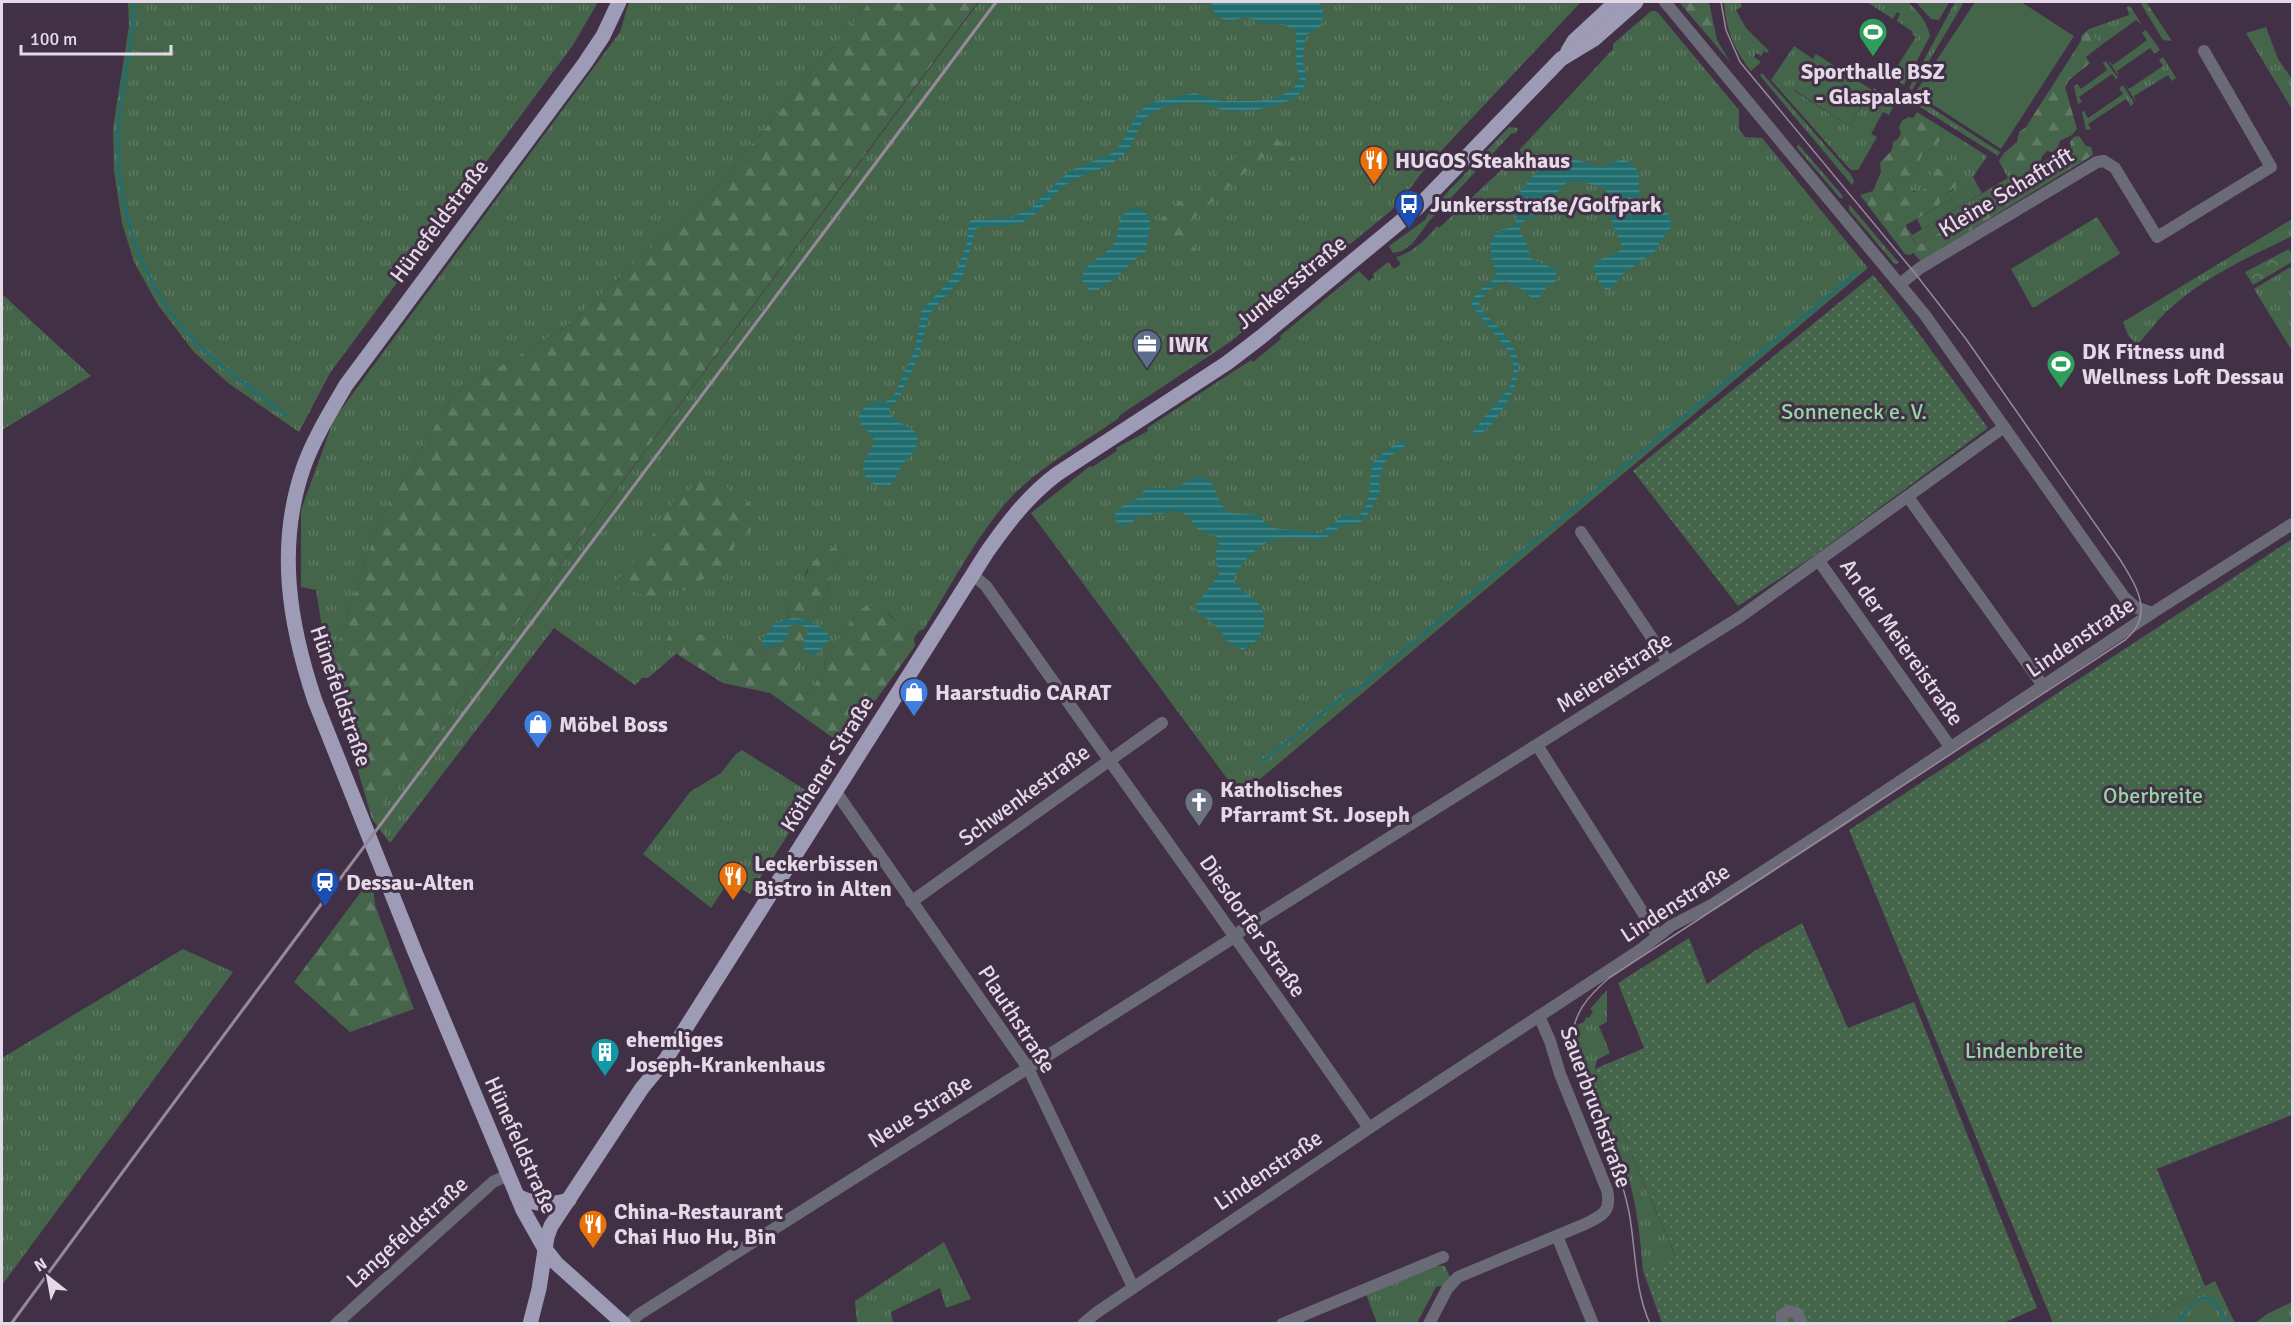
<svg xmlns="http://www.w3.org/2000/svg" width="2294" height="1325" viewBox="0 0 2294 1325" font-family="Signika,sans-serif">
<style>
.grass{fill:url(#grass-tufts)}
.forest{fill:url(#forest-firs)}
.park{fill:url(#park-crowns)}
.garden{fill:url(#garden-dots)}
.pitch{fill:#45654b}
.water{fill:url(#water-rules)}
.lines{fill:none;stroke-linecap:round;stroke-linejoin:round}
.stream{stroke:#216e70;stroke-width:3}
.minor{stroke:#6b6a77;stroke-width:12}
.major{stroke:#9d9bb5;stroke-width:15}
.tram{stroke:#97889a;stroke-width:1.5}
.rail{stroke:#97889a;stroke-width:3}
.labels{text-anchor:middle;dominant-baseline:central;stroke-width:6;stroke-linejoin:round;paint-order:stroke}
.poi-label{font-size:22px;font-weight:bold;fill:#e5d9e7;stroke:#423046;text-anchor:start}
.street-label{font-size:22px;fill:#e5d9e7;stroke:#423046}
.park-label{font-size:22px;fill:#94d7a0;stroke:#423046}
</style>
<defs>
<pattern id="grass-tufts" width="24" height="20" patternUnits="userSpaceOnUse" patternTransform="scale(1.5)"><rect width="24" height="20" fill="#45654b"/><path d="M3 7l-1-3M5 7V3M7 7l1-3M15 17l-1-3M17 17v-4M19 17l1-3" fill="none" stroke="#607a65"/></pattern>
<pattern id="forest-firs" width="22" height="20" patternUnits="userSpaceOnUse" patternTransform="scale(1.5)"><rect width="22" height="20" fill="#45654b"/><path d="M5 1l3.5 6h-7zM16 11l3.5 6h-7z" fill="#607a65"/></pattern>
<pattern id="park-crowns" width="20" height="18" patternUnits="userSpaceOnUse" patternTransform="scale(1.5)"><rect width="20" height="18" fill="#45654b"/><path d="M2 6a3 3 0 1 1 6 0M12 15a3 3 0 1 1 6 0" fill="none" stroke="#607a65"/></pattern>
<pattern id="garden-dots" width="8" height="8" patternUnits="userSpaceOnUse" patternTransform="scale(1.5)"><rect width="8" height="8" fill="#45654b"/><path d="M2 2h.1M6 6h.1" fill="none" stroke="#607a65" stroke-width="1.8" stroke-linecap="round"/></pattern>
<pattern id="water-rules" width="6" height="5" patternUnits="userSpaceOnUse" patternTransform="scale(1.5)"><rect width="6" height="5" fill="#216e70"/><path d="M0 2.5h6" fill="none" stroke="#4c898b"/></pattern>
</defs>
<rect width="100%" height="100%" fill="#423046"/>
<!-- grass -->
<g class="grass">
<polygon points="128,2 598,2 573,45 330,373 299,432 228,383 193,351 158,305 134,262 122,223 114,171 113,128 129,26"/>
<polygon points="629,2 870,2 715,189 566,327 455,393 380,519 329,670 316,590 301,587 301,510 334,419 620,32"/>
<path d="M979,2H1581L1426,167L1400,202L1387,214L1230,342L1123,413L1119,416V418C1083,443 1046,463 1014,494C981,528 950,587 924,629L919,631L914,638L888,613L856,614L825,660L824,673L816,682L812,693L802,694L786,679L802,662V645L825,595L832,572L849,551L807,570L799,590L789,601L788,631L782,644L761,651L718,637L664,646L677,653L648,678H642L635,685L554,628L390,843L372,819Z"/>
<path d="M1724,2H1740L1742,6L1736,10L1746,28L1769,51L1767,53L1764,51L1761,56L1756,53L1754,57L1761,62L1751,71C1735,52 1725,27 1724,2Z"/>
<path d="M1867,2H1908C1918,11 1927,22 1930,36L1904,85L1891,76L1916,37L1912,34L1913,32L1897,21L1900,14L1897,12L1893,19Z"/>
<polygon points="1916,2 1949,2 1939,20 1931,19"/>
<polygon points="1955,2 1964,2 1912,90 1909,88"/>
<polygon points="2130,6 2142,25 2136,20 2100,46 2089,29 2129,15 2127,7"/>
<path d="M1651,11H1656L1659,14L1739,110V129L1745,137L1762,138L1868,268L1240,796L1031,513L1090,466L1092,467L1117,451L1116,448L1148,431L1147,428L1251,360L1253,362L1281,339L1280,336L1359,271L1369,281L1374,277L1373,274L1388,262L1394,269L1401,264L1396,257C1412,253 1427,239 1437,226L1439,228L1498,173L1613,49V44Z"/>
<polygon points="2266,27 2278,59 2292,79 2292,109 2246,33"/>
<polygon points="2146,30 2160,50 2155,54 2150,48 2117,71 2119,77 2108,60 2113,65 2147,40 2142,33"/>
<polygon points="1794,46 1813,59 1793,90 1849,126 1874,88 1880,92 1882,90 1897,99 1889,115 1883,112 1871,134 1877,137 1858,170 1852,170 1848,167 1771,80"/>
<polygon points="2163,57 2176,78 2172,81 2168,75 2134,96 2136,102 2125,84 2129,89 2163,66 2159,60"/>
<polygon points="2106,61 2118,78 2116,79 2112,74 2079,97 2082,102 2078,104 2074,86 2077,84 2081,89 2107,70 2103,63"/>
<polygon points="1762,73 1851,175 1854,181 1852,185 1762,78 1760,75"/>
<polygon points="2123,85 2134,103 2131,106 2126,99 2088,124 2091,129 2086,130 2082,112 2084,111 2088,118 2123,94 2119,88"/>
<polygon points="1907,92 2000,152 1998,156 1904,97"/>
<polygon points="1509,127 1517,128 1518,130 1514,134 1512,133 1431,219 1412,244 1402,251 1393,253 1389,246 1425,220 1429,212"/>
<path d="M1941,127L1987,156L1973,177L1977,184L1939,206L1941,197L1953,190L1954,170C1944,171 1934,173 1927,180V186L1922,192L1913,191L1899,197L1894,195C1896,177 1908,183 1916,171C1919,165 1920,159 1923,153L1934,148L1942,138Z"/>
<polygon points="1798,144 1842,195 1843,198 1840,198 1797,148"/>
<polygon points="2004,153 2003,162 2030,170 1913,239 1908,232 1908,229 1912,235 2008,178 1999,161"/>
<polygon points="1849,204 1899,263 1895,264 1893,262 1849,210"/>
<polygon points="2097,217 2120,253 2118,255 2035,307 2032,307 2011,269"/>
<path d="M2292,219V236C2249,257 2202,278 2166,312C2157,321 2148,333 2139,343L2136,344L2128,335L2123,322Z"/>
<polygon points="2292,266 2292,358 2291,349 2254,289"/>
<polygon points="2,294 91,376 2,430"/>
<polygon points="742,750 807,791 808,803 750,894 729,881 711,908 643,854 690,792 721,773 736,754"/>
<polygon points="183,949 233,972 2,1285 2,1058"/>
<path d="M1607,990V1022L1599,1026L1610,1053L1597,1060L1595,1069L1676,1258L1643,1271C1640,1238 1637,1202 1626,1171C1620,1154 1613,1135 1605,1119C1602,1114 1598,1109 1594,1104C1580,1081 1570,1051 1577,1025L1584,1022L1586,1017L1589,1018L1593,1011L1590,1009Z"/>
<polygon points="944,1242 971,1299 946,1308 940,1288 891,1312 893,1323 857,1323 855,1301"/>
<polygon points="1433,1266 1445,1266 1450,1277 1444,1285 1436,1287 1417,1323 1377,1323 1366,1294"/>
<polygon points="2215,1281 2235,1323 2145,1323 2205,1286"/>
<polygon points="2292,1302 2292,1323 2255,1323 2267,1314"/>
</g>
<!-- forest -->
<g class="forest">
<polygon points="870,2 978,2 372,819 329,670 380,519 455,393 566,327 715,189"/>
<polygon points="1679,2 1709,2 1717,40 1730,62"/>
<polygon points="2140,2 2146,2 2172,41 2163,40"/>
<path d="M2089,29L2100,46L2086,57L2090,63L2069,80L2065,87L2077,129L2072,135L2060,141L2057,150L2052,152L2047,151L2042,156L2040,164C2027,172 2014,176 2003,162L2004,153L2017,142L2019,132L2026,127L2081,41V36Z"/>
<path d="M1917,112L1941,127L1942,138L1934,148L1923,153C1920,159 1919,165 1916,171C1908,183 1896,177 1894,195L1899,197L1903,192L1922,191L1927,186V180L1935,168L1945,171L1954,170C1964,183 1951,191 1941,197L1939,206L1906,225L1908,232L1917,246L2072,154L2070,142L2074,137L2079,136L2086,146L2091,147L2093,155L1921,261L1913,253L1910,255L1905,254L1860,195L1873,191L1881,172L1880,163L1892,150L1893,142L1898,139L1901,133L1899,127L1902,121L1908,117L1913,118Z"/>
<path d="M1265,133H1272C1283,145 1300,164 1308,178V182L1302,186L1270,151L1180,230L1213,272L1206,278L1161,219L1179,201L1190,200L1218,172Z"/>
<path d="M708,475L715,478L756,509C759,525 751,533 736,539L732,555L720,569L685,590L670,589L658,593L653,600L630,590L618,589L616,581L633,563L647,539L661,527L665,512L680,494L691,489C693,478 697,476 708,475Z"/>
<path d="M847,545L849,551L832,572L825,595L802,645V662L795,672L787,679L802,694L812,693L816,682L824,673L825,660L856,614L868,604C887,609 900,625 914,638L915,646L843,745L770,693L723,683L664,646L671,631L718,637L761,651L782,644L788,631L789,601C812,576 806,550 847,545Z"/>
<polygon points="372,877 375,905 414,1009 350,1032 294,982"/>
</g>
<!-- park -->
<polygon class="park" points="2289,249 2292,255 2292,262 2253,285 2245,272"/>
<!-- garden -->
<g class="garden">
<polygon points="1873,275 1901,309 1988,428 1814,556 1738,606 1633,471"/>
<polygon points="2292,539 2292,1115 2157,1169 2205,1286 2145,1323 2053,1323 1849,830"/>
<polygon points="1802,923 1848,1028 1914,1002 2037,1308 2001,1324 1662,1323 1643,1271 1676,1257 1595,1069 1644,1048 1618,983 1689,938 1707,984 1759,948"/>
</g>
<!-- pitch -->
<g class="pitch">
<polygon points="1975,2 2021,2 2074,36 2001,149 1915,93"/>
<polygon points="1816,54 1872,90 1849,126 1793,89"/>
<polygon points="2068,147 2072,154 1917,246 1913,239"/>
<polygon points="1977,184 1982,193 1922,229 1917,219"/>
</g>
<!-- water -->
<g class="water">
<path d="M1211,2H1319L1324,14L1320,27L1306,35C1305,42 1303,50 1303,57C1303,69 1310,82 1301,92C1286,108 1243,114 1222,110C1214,108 1205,103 1196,102C1186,102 1174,105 1165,107C1132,116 1141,143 1118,159C1103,171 1084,172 1069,182C1051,195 1041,214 1020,223C1006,229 985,223 976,229L962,278L929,314L919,355L900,396L889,409C891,424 911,424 918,436C918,451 911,454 903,464C894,474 895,495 872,483C866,479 863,475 863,468C863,458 872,451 874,442C871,431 859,427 858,416C866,404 873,402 886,402L894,395L915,350L922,310L949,281L959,265L967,243L968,228L971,220L1009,218L1030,209L1069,171L1113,153L1121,144L1138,112L1153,102L1195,93L1220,101H1254L1274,99L1292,90L1300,79L1296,64V30L1282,24L1262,23L1245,17C1228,22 1215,23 1211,2Z"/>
<path d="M1572,158L1596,166L1608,165L1621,159C1645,165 1637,180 1640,200L1648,208L1662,210L1669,215L1671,221L1670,230L1660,241L1657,250L1623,274L1610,289L1607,290C1601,287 1601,285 1598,279C1584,254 1613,261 1622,248C1620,239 1616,233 1613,225C1608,211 1613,200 1604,187L1571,180C1557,186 1554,203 1544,213C1538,218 1532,217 1525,219L1519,230L1528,246L1530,258L1556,270L1557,280L1547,287L1536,301L1521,289L1504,281L1488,291L1479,301L1480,308C1509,340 1533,354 1508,400C1500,414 1491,428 1477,436L1474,434L1473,431L1510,387L1514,370L1512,359L1507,349L1472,306C1472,289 1489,288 1497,275L1492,261L1490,243L1496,233L1513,226L1516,222L1518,196L1521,190L1536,172L1558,168L1568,159Z"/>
<path d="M1132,208L1141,209L1149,217L1150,228L1145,252L1129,265L1118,277L1094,292L1089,290L1082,280C1082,263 1104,257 1113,245C1123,230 1112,220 1132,208Z"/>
<path d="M1406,440L1405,446L1390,456L1384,463L1379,480L1380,494L1365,519L1357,524H1343L1327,537L1320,539C1306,539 1291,536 1277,539C1262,541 1238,565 1234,579C1239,593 1250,593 1258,603C1272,620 1261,643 1242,650L1227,641L1219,629L1196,610L1195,606L1219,575L1215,554L1219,544L1216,536L1197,529L1190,518L1183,513L1168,510L1162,514L1153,513L1147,517L1141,515L1132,522L1121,527L1116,522L1115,514L1119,508L1140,497L1145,488H1177L1189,480L1201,477L1212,483L1220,502L1225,509L1232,513L1257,515L1272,528L1320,533L1345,514L1355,518C1375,507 1367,481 1373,462L1393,445Z"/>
<path d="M793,618C806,619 826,625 830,639L816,655H811L804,649L803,643L809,629L798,624L787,627L788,636C783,644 773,649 764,646L761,640L776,623Z"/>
</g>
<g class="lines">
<!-- stream -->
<g class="stream">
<path d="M134,2C134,44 122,82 119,123C113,197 138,278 188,334C217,365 253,390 286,415"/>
<polyline points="1262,762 1349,692 1359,688 1857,272"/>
<path d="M2176,1324C2198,1295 2209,1284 2227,1324"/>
</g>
<!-- minor -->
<g class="minor">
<polyline points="1665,2 1925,315 2124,597 2135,607 2152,613"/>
<polyline points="1900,284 1920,268 2097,162 2104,161 2115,168 2157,237 2271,167 2204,51"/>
<polyline points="1908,497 2044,687"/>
<polyline points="1581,532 1668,662"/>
<polyline points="1819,561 1951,748"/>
<path d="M973,575L986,586C1113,767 1243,946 1369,1128"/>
<polyline points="1537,745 1657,935"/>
<polyline points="836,792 1028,1068 1133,1287"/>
<polyline points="911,902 1162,723"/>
<polyline points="1557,1236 1593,1324"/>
<polyline points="336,1324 493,1182 508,1175"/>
<polyline points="629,1324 638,1315 1230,940 1241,931 1740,617 2004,427"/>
<polyline points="1083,1324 1096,1313 1390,1114 1640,950 1671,926 1713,904 1842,820 2152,613 2292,524"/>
<polyline points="1282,1324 1443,1257"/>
<path d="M1429,1324L1447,1289L1458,1277L1585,1224C1602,1216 1612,1212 1607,1190L1560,1074L1550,1041L1539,1016"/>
<polyline points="1782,1324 1782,1315 1789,1311 1797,1313 1802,1324"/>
</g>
<!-- major -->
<g class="major">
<path d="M619,2L603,36L585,63L346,385C331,411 314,438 304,466C276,545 289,624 315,701L415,952L523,1210L545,1249L556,1263L624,1324"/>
<polyline points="1568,51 1574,41 1616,2"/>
<path d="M517,1196C536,1205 549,1206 569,1200"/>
<path d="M530,1324L539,1289L547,1237L551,1226L642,1088L666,1059L987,552C1008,522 1028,496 1057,474L1227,363L1261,337L1417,208L1561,59L1594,39L1636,2"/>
</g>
<!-- tram -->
<path class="tram" d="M1650,1324C1634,1288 1636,1249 1629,1212C1621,1173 1605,1136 1589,1099C1581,1082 1572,1063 1572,1043C1572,1014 1588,996 1609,978L2125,640C2155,615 2137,587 2121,561L1966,339L1914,272L1740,62L1726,30L1721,2"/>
<!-- rail -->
<path class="rail" d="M11,1324C336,880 668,442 996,2"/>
</g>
<!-- icons -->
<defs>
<g id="stadium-pin" transform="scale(1.5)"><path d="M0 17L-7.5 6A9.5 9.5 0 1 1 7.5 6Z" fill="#2e9e5b" stroke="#423046"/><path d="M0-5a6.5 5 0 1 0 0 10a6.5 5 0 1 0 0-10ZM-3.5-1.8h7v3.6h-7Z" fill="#fff"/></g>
<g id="restaurant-pin" transform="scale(1.5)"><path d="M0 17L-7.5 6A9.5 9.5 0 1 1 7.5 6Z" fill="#e8710a" stroke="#423046"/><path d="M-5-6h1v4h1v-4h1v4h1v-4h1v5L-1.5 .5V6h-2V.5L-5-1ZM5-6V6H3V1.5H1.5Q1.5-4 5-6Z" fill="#fff"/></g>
<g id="bus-pin" transform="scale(1.5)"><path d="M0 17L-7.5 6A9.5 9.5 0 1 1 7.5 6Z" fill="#1a4fb4" stroke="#423046"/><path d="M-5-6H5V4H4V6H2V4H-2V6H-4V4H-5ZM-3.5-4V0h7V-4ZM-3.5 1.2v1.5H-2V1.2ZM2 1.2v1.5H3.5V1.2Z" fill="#fff"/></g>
<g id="office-pin" transform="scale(1.5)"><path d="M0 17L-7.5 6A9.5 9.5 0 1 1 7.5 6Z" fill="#5c6f8a" stroke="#423046"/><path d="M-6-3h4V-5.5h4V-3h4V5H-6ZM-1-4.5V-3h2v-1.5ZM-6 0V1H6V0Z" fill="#fff"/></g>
<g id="shop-pin" transform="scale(1.5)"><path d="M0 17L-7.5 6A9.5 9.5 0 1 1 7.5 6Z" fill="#3f7fe0" stroke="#423046"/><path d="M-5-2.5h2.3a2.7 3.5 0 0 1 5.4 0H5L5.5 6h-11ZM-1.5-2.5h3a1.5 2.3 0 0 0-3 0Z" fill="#fff"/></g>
<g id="church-pin" transform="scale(1.5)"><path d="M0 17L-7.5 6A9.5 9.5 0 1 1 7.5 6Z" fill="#6b7280" stroke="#423046"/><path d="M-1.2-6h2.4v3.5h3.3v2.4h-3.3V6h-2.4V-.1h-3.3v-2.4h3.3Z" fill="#fff"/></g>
<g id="station-pin" transform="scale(1.5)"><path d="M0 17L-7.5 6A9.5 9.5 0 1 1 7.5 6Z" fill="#1a4fb4" stroke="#423046"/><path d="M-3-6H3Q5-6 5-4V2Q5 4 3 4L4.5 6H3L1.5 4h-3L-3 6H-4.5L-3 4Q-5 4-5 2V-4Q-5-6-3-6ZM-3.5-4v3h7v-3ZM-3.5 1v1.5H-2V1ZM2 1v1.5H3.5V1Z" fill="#fff"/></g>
<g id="building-pin" transform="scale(1.5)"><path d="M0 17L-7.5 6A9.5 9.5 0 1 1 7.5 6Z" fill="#0f9aa8" stroke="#423046"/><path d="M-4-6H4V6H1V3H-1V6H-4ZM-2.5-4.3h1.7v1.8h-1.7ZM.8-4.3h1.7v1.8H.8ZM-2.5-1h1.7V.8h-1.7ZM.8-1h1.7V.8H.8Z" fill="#fff"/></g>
</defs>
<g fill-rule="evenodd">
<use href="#stadium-pin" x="1873" y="32"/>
<use href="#restaurant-pin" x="1374" y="160"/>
<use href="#bus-pin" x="1409" y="204"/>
<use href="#office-pin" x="1147" y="344"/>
<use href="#stadium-pin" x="2061" y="364"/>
<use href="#shop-pin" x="914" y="692"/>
<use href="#shop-pin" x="538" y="724"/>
<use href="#church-pin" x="1199" y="802"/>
<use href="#restaurant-pin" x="733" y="876"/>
<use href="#station-pin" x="325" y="882"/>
<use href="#building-pin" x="605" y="1052"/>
<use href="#restaurant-pin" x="593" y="1224"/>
</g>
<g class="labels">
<!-- poi labels -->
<g class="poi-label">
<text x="1873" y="71" text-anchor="middle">Sporthalle BSZ<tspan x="1873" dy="25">- Glaspalast</tspan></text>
<text x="1395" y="160">HUGOS Steakhaus</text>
<text x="1430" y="204">Junkersstraße/Golfpark</text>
<text x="1168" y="344">IWK</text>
<text x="2082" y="351">DK Fitness und<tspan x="2082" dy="25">Wellness Loft Dessau</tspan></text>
<text x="935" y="692">Haarstudio CARAT</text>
<text x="559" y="724">Möbel Boss</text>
<text x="1220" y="789">Katholisches<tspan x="1220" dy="25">Pfarramt St. Joseph</tspan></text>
<text x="754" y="863">Leckerbissen<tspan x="754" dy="25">Bistro in Alten</tspan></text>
<text x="346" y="882">Dessau-Alten</text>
<text x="626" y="1039">ehemliges<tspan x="626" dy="25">Joseph-Krankenhaus</tspan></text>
<text x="614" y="1211">China-Restaurant<tspan x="614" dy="25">Chai Huo Hu, Bin</tspan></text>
</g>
<!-- street labels -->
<g class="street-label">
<text transform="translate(2006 192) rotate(-31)">Kleine Schaftrift</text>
<text transform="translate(439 221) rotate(-53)">Hünefeldstraße</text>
<text transform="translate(1291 282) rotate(-39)">Junkersstraße</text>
<text transform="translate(2080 637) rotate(-34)">Lindenstraße</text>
<text transform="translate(1902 642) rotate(55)">An der Meiereistraße</text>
<text transform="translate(1614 672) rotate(-32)">Meiereistraße</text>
<text transform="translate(341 696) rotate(71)">Hünefeldstraße</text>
<text transform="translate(827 764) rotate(-58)">Köthener Straße</text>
<text transform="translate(1024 795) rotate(-36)">Schwenkestraße</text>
<text transform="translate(1675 903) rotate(-33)">Lindenstraße</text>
<text transform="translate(1253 926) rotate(55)">Diesdorfer Straße</text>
<text transform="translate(1017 1019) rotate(57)">Plauthstraße</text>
<text transform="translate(1596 1107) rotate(70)">Sauerbruchstraße</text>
<text transform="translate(920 1111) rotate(-32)">Neue Straße</text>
<text transform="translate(521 1145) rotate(66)">Hünefeldstraße</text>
<text transform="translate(1268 1170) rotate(-34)">Lindenstraße</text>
<text transform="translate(407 1232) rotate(-42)">Langefeldstraße</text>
</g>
<!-- park labels -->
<g class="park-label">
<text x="1854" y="411">Sonneneck e. V.</text>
<text x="2153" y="795">Oberbreite</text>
<text x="2024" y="1050">Lindenbreite</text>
</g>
</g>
<!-- border -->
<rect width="2294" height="1325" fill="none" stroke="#e5d9e7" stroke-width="6"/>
<!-- north arrow -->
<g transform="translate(48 1277) rotate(329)" stroke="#423046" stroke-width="4.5" paint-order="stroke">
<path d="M0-4.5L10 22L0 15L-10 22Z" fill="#e5d9e7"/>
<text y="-9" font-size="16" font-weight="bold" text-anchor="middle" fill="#e5d9e7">N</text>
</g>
<!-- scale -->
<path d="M21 45v9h150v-9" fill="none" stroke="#e5d9e7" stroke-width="3"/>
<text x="30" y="45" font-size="18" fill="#e5d9e7" stroke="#423046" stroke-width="4.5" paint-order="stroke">100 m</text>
</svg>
